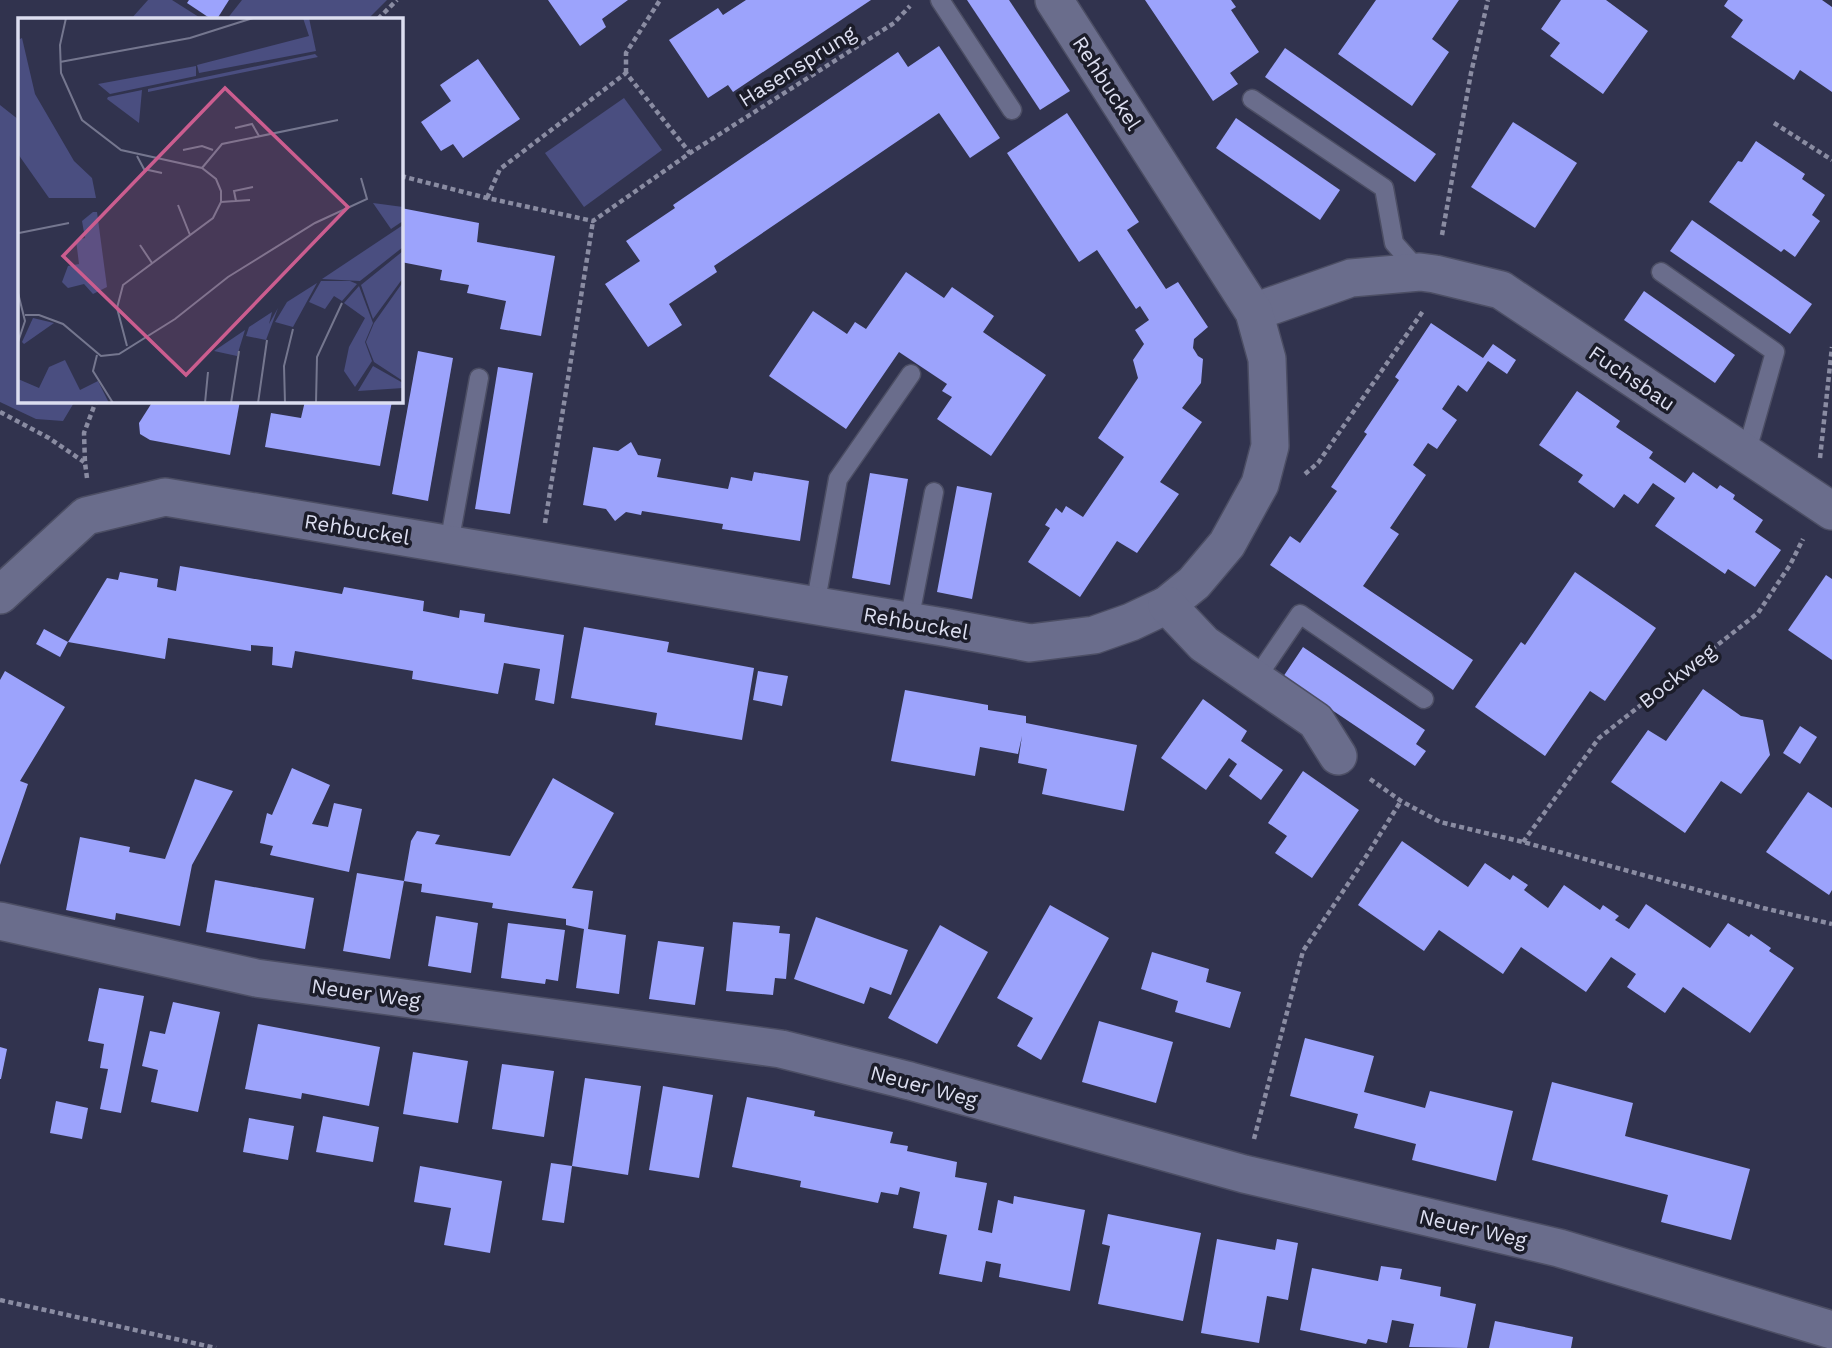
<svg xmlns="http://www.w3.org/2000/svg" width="1832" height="1348" viewBox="0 0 1832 1348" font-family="'Work Sans',sans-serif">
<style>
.green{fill:#4a4e80}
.building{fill:#9ca3fc}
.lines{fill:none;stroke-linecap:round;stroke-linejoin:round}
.service-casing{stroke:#4c4e64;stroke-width:21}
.minor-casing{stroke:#4c4e64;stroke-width:40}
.path{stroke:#8a8ca2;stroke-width:4.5;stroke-dasharray:5 3.5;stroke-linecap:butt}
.service{stroke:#6a6d8c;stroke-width:18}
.minor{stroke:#6a6d8c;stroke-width:37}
.labels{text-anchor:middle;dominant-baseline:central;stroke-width:7;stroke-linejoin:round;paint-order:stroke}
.street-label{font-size:21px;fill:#dcdef0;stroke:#1b1c29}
.inset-road{fill:none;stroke:#75778f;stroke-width:2}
.view{fill:#cb5d8f;fill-opacity:0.15;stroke:#cb5d8f;stroke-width:3.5}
.inset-edge{fill:none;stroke:#dcdef0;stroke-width:3.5}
</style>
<rect width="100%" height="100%" fill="#31334e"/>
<!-- green -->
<g class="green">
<polygon points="148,0 172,0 202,19 131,19"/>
<polygon points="242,0 387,0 368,19 227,19"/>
<polygon points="624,98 662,150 584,207 545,153"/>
<polygon points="0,105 19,120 19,401 75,401 63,421 36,419 0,402"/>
</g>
<!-- building -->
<g class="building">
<polygon points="189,0 229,0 217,19 211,19 187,3"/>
<polygon points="548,0 628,0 602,19 606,27 580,46"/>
<polygon points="746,0 871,0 733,92 728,85 708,98 669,40 718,8 723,15"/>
<polygon points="967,0 1009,0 1070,91 1040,110"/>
<polygon points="1145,0 1231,0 1236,7 1231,10 1259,52 1230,73 1238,84 1213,101"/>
<polygon points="1376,0 1459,0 1432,39 1449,52 1412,106 1338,54"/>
<polygon points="1561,0 1606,0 1648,31 1603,94 1550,56 1560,43 1541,29"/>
<polygon points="1728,0 1822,0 1832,7 1832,92 1800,70 1794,80 1731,37 1743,20 1724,6"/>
<polygon points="939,46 1000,138 970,158 939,113 714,266 717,272 669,304 682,325 648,347 605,284 640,261 626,241 675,208 673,205 898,52 908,67"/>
<polygon points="1285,48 1436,154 1415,182 1265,77"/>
<polygon points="478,59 520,119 463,158 453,144 441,151 421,122 451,101 440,85"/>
<polygon points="1067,113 1139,222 1127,230 1166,289 1178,282 1208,327 1194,339 1193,348 1198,356 1203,359 1201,383 1182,408 1202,422 1160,482 1179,494 1137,553 1117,541 1080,597 1028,562 1050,528 1045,525 1056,508 1062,513 1066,506 1083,517 1124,457 1098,438 1138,378 1133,360 1144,344 1135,330 1149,320 1140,306 1136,309 1097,250 1079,262 1007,153"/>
<polygon points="1236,118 1340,190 1320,220 1216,148"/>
<polygon points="1513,122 1577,163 1535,228 1471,187"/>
<polygon points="1756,141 1805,174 1802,179 1825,195 1812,215 1820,221 1795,257 1784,249 1781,252 1709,202 1738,161 1742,162"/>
<polygon points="401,208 479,223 477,242 555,256 541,336 500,329 506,301 467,293 469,285 440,280 442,270 401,262"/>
<polygon points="1692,220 1812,304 1790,334 1670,251"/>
<polygon points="906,272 944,298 952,287 994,316 983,332 1046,375 991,456 937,419 952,397 942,391 947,384 899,352 846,429 769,376 813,311 847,334 855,322 866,329"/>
<polygon points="1644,291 1735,355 1715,383 1624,320"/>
<polygon points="1431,323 1483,358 1493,344 1516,360 1507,374 1488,361 1467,392 1458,385 1442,409 1457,420 1437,449 1428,443 1413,465 1426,475 1390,528 1399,534 1363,586 1473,660 1453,690 1270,565 1290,536 1300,543 1337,491 1331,487 1367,434 1364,432 1399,380 1395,377"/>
<polygon points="418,351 453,358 428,501 392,494"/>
<polygon points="498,367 533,373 510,514 475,509"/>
<polygon points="1577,391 1620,421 1616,427 1653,452 1649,458 1685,483 1693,472 1717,489 1720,485 1735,495 1733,499 1763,520 1755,532 1781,550 1755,587 1728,569 1725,574 1655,526 1675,498 1653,483 1638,504 1624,494 1614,508 1578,482 1583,475 1539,445"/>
<polygon points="153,401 240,401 230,455 150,440 140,434 139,423"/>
<polygon points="305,401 392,401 380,466 265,447 271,413 301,418"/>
<polygon points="631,442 638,455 661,459 657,477 728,489 731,477 752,481 754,472 809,481 800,541 722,529 723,524 642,511 641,515 626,512 615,521 606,509 583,505 593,447 618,451"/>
<polygon points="870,473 908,479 890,585 852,578"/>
<polygon points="957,486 992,493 972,599 937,592"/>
<polygon points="180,566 342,594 344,587 424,601 423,611 459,618 460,610 485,614 484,622 564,635 554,704 535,700 540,669 504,663 498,694 412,679 413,671 295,651 292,668 272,665 273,647 251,645 251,651 168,638 165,659 68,642 107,578 118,580 120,572 158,579 157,587 176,591"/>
<polygon points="1575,572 1656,628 1605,701 1590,691 1545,756 1475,707 1521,642 1525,645"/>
<polygon points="1826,575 1832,579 1832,660 1788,630"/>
<polygon points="584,627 669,642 667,652 754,668 742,740 655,725 657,713 571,698"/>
<polygon points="44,629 68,642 60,657 36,644"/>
<polygon points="1303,647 1425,730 1416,744 1426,751 1415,766 1283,677"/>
<polygon points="5,671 65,707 20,781 28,784 0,865 0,680"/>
<polygon points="758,671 788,676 782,706 753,700"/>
<polygon points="1703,689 1741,716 1763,720 1770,755 1741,794 1721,781 1685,833 1611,782 1648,730 1666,741"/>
<polygon points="905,690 988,705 988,710 1026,716 1026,723 1137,745 1124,811 1042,794 1047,769 1018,763 1022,736 1018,754 980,747 975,776 891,761"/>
<polygon points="1203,699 1247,731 1241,741 1283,770 1261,800 1229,776 1237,764 1229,758 1206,790 1161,758"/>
<polygon points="1800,726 1817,737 1800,764 1783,753"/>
<polygon points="292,768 330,785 312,824 328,827 334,803 362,809 349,872 270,855 273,846 260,843 267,813 272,815"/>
<polygon points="1303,771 1359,810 1312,878 1275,853 1287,836 1268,823"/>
<polygon points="553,778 614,813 572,888 593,891 588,929 626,935 619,994 576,988 584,929 566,925 566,919 492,908 493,903 421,892 422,884 404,881 411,841 417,831 440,835 435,844 510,856"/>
<polygon points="195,779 233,791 192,865 180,926 116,913 115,920 66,910 80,837 130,847 129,852 165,859"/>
<polygon points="1808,792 1832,808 1832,890 1829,895 1766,852"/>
<polygon points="1402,841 1468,887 1485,863 1510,880 1513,875 1528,885 1524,890 1548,908 1564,885 1600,910 1603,905 1619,916 1615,920 1629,929 1646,904 1710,948 1728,923 1749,937 1751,934 1771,948 1769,951 1794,968 1750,1033 1683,987 1665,1013 1627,987 1636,974 1611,957 1586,992 1521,947 1503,974 1439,930 1424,951 1358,905"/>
<polygon points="357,873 404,881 390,959 343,951"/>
<polygon points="215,880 314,898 305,949 206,932"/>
<polygon points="1050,905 1109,938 1041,1060 1017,1046 1033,1018 997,998"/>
<polygon points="436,916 478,923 471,973 428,966"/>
<polygon points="816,917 908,950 891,995 870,987 864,1004 794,979"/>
<polygon points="733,922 780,926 779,933 790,934 786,979 775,978 773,995 726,991"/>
<polygon points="508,923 565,930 558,981 546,979 545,984 501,978"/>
<polygon points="940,925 988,952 937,1044 888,1018"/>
<polygon points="658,941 704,947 695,1005 649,999"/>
<polygon points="1152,952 1209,969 1206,982 1241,992 1230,1028 1175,1012 1178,1001 1141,989"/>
<polygon points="99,988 144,996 121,1113 100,1109 108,1069 100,1068 104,1044 88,1041"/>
<polygon points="173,1002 220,1012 198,1112 151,1102 158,1070 142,1066 150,1031 165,1034"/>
<polygon points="1099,1021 1173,1042 1156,1103 1082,1082"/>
<polygon points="258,1024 380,1047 369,1106 302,1093 301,1099 245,1089"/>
<polygon points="1305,1038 1374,1056 1364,1092 1425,1108 1430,1091 1513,1111 1496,1181 1412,1160 1416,1144 1354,1128 1358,1114 1290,1096"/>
<polygon points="0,1047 7,1049 1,1079 0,1079"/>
<polygon points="413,1052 468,1061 458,1123 403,1114"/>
<polygon points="502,1064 554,1071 544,1137 492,1129"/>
<polygon points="585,1078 641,1086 628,1175 572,1166"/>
<polygon points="1552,1082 1633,1103 1625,1136 1750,1169 1731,1240 1661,1222 1668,1195 1532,1160"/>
<polygon points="663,1086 713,1095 699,1178 649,1170"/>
<polygon points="747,1097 815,1111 814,1116 893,1132 890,1143 908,1146 907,1151 957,1162 955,1177 987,1183 978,1230 992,1233 998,1200 1013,1204 1014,1196 1085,1210 1070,1291 999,1277 1001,1264 986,1261 982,1282 939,1274 947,1235 913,1228 920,1192 900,1187 898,1195 881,1192 878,1203 800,1187 801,1181 732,1167"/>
<polygon points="56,1101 88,1108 82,1139 50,1133"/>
<polygon points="323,1116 379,1127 373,1162 316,1152"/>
<polygon points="249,1118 294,1126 288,1160 243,1152"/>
<polygon points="551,1163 572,1166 564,1223 542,1220"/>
<polygon points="420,1166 502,1181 490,1253 444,1245 451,1208 414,1202"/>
<polygon points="1108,1214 1201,1233 1183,1321 1098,1304 1110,1246 1102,1244"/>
<polygon points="1217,1239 1275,1250 1277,1239 1298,1243 1288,1300 1267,1296 1259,1343 1201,1333"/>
<polygon points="1381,1266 1402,1269 1400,1279 1441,1287 1440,1296 1476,1304 1467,1348 1409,1347 1414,1324 1392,1320 1387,1343 1368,1339 1366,1344 1300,1330 1312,1268 1378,1281"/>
<polygon points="1495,1321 1573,1337 1571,1348 1489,1348"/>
</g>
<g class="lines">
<!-- service casing -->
<g class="service-casing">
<g id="service">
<polyline points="940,0 1012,110"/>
<polyline points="1252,99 1384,188 1394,243 1419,271"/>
<polyline points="1661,272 1775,352 1746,454"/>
<polyline points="449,544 479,378"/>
<polyline points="815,606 838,479 911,374"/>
<polyline points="909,621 934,492"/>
<polyline points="1255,680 1300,614 1424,699"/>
</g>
</g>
<!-- minor casing -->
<g class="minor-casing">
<g id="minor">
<polyline points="1254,312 1351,278 1420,272 1435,274 1501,290 1832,511"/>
<polyline points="0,595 86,516 165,497 949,628 1030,643 1094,635 1131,622 1167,605 1194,583 1227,544 1260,484 1270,446 1267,359 1254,312 1054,0"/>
<polyline points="1167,605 1204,644 1316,721 1338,756"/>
<polyline points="0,921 256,978 781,1049 910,1081 1244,1174 1559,1248 1832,1330"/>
</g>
</g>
<!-- path -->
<g class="path">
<polyline points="378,19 397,0"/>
<polyline points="626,73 626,53 660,0"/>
<polyline points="1774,123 1832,160"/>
<polyline points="401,176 487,198 593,221 690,153 894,23 910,6"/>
<polyline points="487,198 500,169 626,73 690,153"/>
<polyline points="1442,235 1471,73 1488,0"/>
<polyline points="0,412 49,438 84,462"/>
<polyline points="1820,458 1832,347"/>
<polyline points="1305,474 1318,463 1423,311"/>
<polyline points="87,478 85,463 84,433 96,401"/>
<polyline points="545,523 593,221"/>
<polyline points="1370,779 1401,801 1440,822 1523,842 1763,908 1832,924"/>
<polyline points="1523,842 1599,738 1758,613 1790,565 1803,539"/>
<polyline points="1254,1139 1303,951 1360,866 1401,801"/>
<polyline points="0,1300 216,1348"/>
</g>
<!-- service -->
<use href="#service" class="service"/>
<!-- minor -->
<use href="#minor" class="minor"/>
</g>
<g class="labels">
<!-- street labels -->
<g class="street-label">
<text transform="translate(797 66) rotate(-32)">Hasensprung</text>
<text transform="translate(1107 83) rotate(57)">Rehbuckel</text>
<text transform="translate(1632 378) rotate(34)">Fuchsbau</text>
<text transform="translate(357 529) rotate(9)">Rehbuckel</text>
<text transform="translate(916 623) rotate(10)">Rehbuckel</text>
<text transform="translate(1677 676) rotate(-38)">Bockweg</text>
<text transform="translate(366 993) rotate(8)">Neuer Weg</text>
<text transform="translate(924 1086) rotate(15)">Neuer Weg</text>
<text transform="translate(1473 1228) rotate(13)">Neuer Weg</text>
</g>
</g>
<!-- overview -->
<g transform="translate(18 18)">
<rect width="385" height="385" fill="#31334e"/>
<path d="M285,0H291L298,33L181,55L179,47L291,18ZM4,20L17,76L56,143L74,160L78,180H31L0,136V22ZM297,36L300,39L130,74V71ZM178,48V58L92,76L80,66ZM124,72L121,105L89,81L90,79ZM355,185L385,189V203L373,211ZM75,194H79L89,269L75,276L66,266L50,270L44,264L50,248L61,246L58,222L67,220L64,203ZM385,207V229L342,263L304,261ZM385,233V260L355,301L343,267ZM303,263H332L339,266L324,283L316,278L307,291L291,284ZM385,264V363L356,344L348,324L356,305ZM299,265L275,309L257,304L269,284ZM341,268L355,305L347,324L354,343L337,369L326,353L331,329L347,300L326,285ZM260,290L248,322L228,318L231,309L254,294L251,306ZM15,300L36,305L6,326L4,324ZM227,312L219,338L196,333ZM47,342L62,372L80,363L91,385H0V361L21,370L31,349ZM355,348L385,365V370L340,373Z" fill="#4a4e80"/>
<path class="inset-road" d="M48,0L42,27L43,55L64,102L103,132L184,150L198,161L203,173V184L195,200L105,267L99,290L109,328M42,44L172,20L235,0M217,110L234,106L241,118M165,132L184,128L195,132M119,138L126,151L144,155M184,150L204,126L320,102M218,183L216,173L235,169M203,184L232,182M160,187L172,217M0,212V251M1,215L51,205M122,227L134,245M0,275L7,303L0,324M7,297H21L45,306L83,338L101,336L157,301L210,259L297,205L349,181L343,160M79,337L75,353L95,385M187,385L190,354M213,385L221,333M240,385L249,322M267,385L266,348L275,311M298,385L299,339L324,285"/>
<path class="view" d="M207,70L330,189L168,357L45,238Z"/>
<rect width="385" height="385" class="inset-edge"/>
</g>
</svg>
